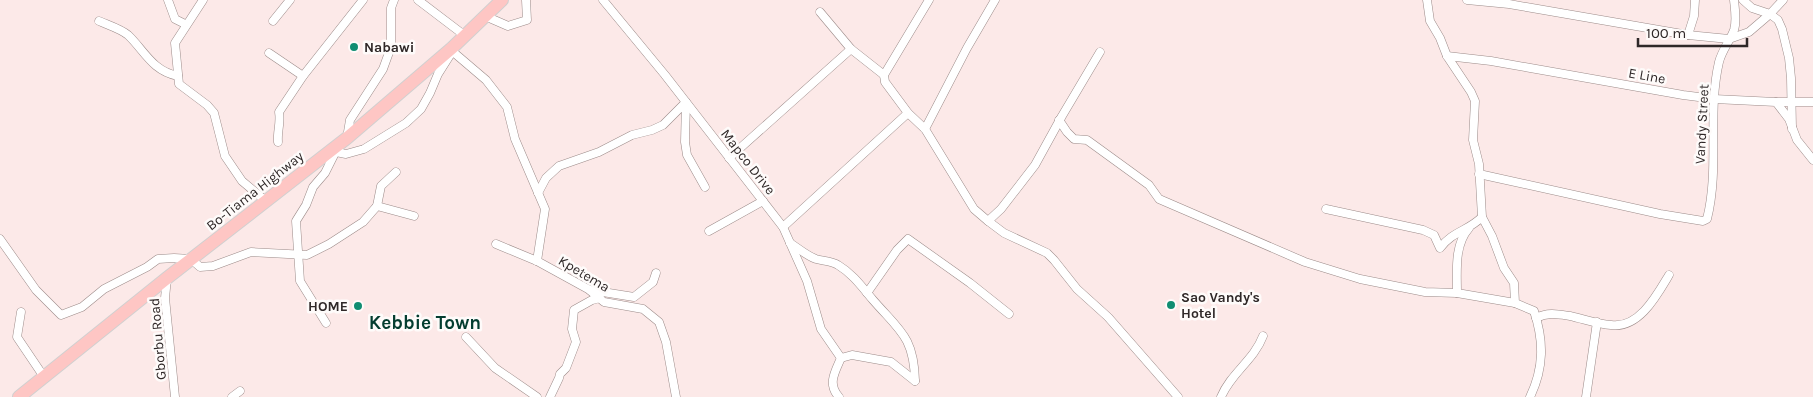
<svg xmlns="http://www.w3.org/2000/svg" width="1813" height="397" viewBox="0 0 1813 397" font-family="Karla,sans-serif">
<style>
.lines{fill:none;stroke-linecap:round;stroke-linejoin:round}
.minor-casing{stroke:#9c8b89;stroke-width:9}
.trunk-casing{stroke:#d1d0d0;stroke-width:14}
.minor{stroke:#fff;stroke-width:8}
.trunk{stroke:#fec6c4;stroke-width:12}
.poi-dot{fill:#108d72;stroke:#fefbfa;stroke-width:2}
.labels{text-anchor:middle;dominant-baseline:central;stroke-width:5;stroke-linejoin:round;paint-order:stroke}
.poi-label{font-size:14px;font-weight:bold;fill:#2f2828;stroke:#fefbfa;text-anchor:start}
.street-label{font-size:14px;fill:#2f2828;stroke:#fefbfa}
.district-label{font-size:19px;font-weight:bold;fill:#043d30;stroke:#fefbfa}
</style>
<rect width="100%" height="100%" fill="#fce9e8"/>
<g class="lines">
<!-- minor casing -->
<g class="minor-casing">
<g id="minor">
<polyline points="168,0 175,19 185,24 185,26"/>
<polyline points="203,0 175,43 179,84 207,105 214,113 225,156 242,181 267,202"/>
<polyline points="418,0 464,35"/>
<polyline points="603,0 665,75 783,227 807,281 821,329 841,358"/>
<polyline points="929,0 884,75 885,82 908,113 925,129 974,209 988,221 1001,209 1035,165 1062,116 1100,52"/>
<path d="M1427,0L1430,21L1440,38L1447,56L1471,92L1475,101L1473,140L1479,164L1482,217L1492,236L1504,268L1514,283L1515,303L1534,311C1544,341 1544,368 1530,397"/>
<polyline points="1467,0 1509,4 1688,35 1729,39 1749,32 1770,14 1778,20 1782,29 1789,58 1791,78 1792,129"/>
<polyline points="1743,0 1752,8 1770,14 1783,0"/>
<polyline points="820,12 851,49 884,75"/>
<polyline points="485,16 508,26 527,20 526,0"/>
<path d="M99,21C108,25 121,29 128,35C144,50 152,71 178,76"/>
<polyline points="273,21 290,0"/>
<polyline points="1688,35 1694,16 1695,0"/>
<polyline points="452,51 486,80 507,107 515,139 545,209 537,261"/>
<polyline points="269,53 303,76 363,0"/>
<polyline points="1447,56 1491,61 1683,95 1714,99 1776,102 1789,119 1797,140 1813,160"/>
<polyline points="1776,102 1813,102"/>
<polyline points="1059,120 1067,132 1074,139 1087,140 1149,185 1159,199 1305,262 1360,279 1425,292 1457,293 1515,303"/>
<polyline points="925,129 967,48 995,0"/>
<polyline points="347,138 350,120 383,69 391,47 391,8 394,0"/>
<path d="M278,142C277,131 281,123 279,112L303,76"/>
<polyline points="331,151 346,154 364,149 406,123 421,109 430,93 438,74 450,55"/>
<polyline points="729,158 851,49"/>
<path d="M1479,174L1660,214L1703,221L1707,219C1720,167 1707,113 1719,62C1722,50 1730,41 1734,30C1737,21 1735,10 1734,0"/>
<polyline points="538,193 546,178 559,166 599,152 632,135 652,130 663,125 686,102 685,142 687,155 705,187"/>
<polyline points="377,206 381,186 396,172"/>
<path d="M1326,209L1423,230L1434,235L1440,248C1453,231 1468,231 1482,217"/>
<polyline points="988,221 1004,233 1047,253 1054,260 1077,289 1108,317 1178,397"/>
<polyline points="783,227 908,113"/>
<polyline points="709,231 763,201"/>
<polyline points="0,239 36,290 61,315 82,307 104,289 147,267 158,259 174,258 191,259 200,267 213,266 251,252 307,255 329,244 363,222 377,206 414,216"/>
<path d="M790,243C798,248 807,256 816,259C823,261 832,261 838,265C853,274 862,287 873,300C900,331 914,337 915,381"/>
<polyline points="496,244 537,261 588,289 604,302 643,309 659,322 666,342 676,397"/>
<polyline points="167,278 165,298 175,397"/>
<polyline points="590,290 634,297 653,282 656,273"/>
<polyline points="867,293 897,250 908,239 970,283 1009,314"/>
<path d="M1457,293C1457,271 1454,245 1469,228"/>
<polyline points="21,312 17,337 44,377"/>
<path d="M1536,318C1548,312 1557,314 1570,316C1584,319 1597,324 1611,325C1639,329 1657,295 1669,275"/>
<polyline points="326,323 300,281 296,221 306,205 313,187 325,173 335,153"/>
<polyline points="466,337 495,368 537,397"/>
<polyline points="232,397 240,391"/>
<polyline points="550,397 559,378 560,374 566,368 576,342 572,329 574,310 592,300 600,298"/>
<path d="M839,397C827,384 835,372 841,358L852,355L891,362L915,381"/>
<path d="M1221,397C1231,373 1254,360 1263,336"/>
<polyline points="1586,397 1597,322"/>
</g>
</g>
<!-- trunk casing -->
<g class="trunk-casing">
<polyline id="trunk" points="19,397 167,278 347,138 452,48 502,0"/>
</g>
<!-- minor -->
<use href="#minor" class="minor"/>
<!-- trunk -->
<use href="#trunk" class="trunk"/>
</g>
<!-- markers -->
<g class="poi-dot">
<circle cx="354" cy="47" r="5"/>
<circle cx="1171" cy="305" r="5"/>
<circle cx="358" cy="306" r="5"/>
</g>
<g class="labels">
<!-- poi labels -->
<g class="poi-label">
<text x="364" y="47">Nabawi</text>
<text x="1181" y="297">Sao Vandy's<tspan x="1181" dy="16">Hotel</tspan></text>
<text x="348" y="306" text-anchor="end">HOME</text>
</g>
<!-- street labels -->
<g class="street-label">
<text transform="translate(1647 76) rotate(10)">E Line</text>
<text transform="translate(1702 124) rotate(-87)">Vandy Street</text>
<text transform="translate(748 162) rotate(52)">Mapco Drive</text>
<text transform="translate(255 191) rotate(-38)">Bo-Tiama Highway</text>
<text transform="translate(584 274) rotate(31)">Kpetema</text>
<text transform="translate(158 339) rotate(-95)">Gborbu Road</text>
</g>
<!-- district labels -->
<g class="district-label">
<text x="425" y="323">Kebbie Town</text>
</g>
</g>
<!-- scale -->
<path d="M1638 38v8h109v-8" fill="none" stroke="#2f2828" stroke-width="2.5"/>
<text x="1646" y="38" font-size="15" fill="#2f2828" stroke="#fefbfa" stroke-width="4" paint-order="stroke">100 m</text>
</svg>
